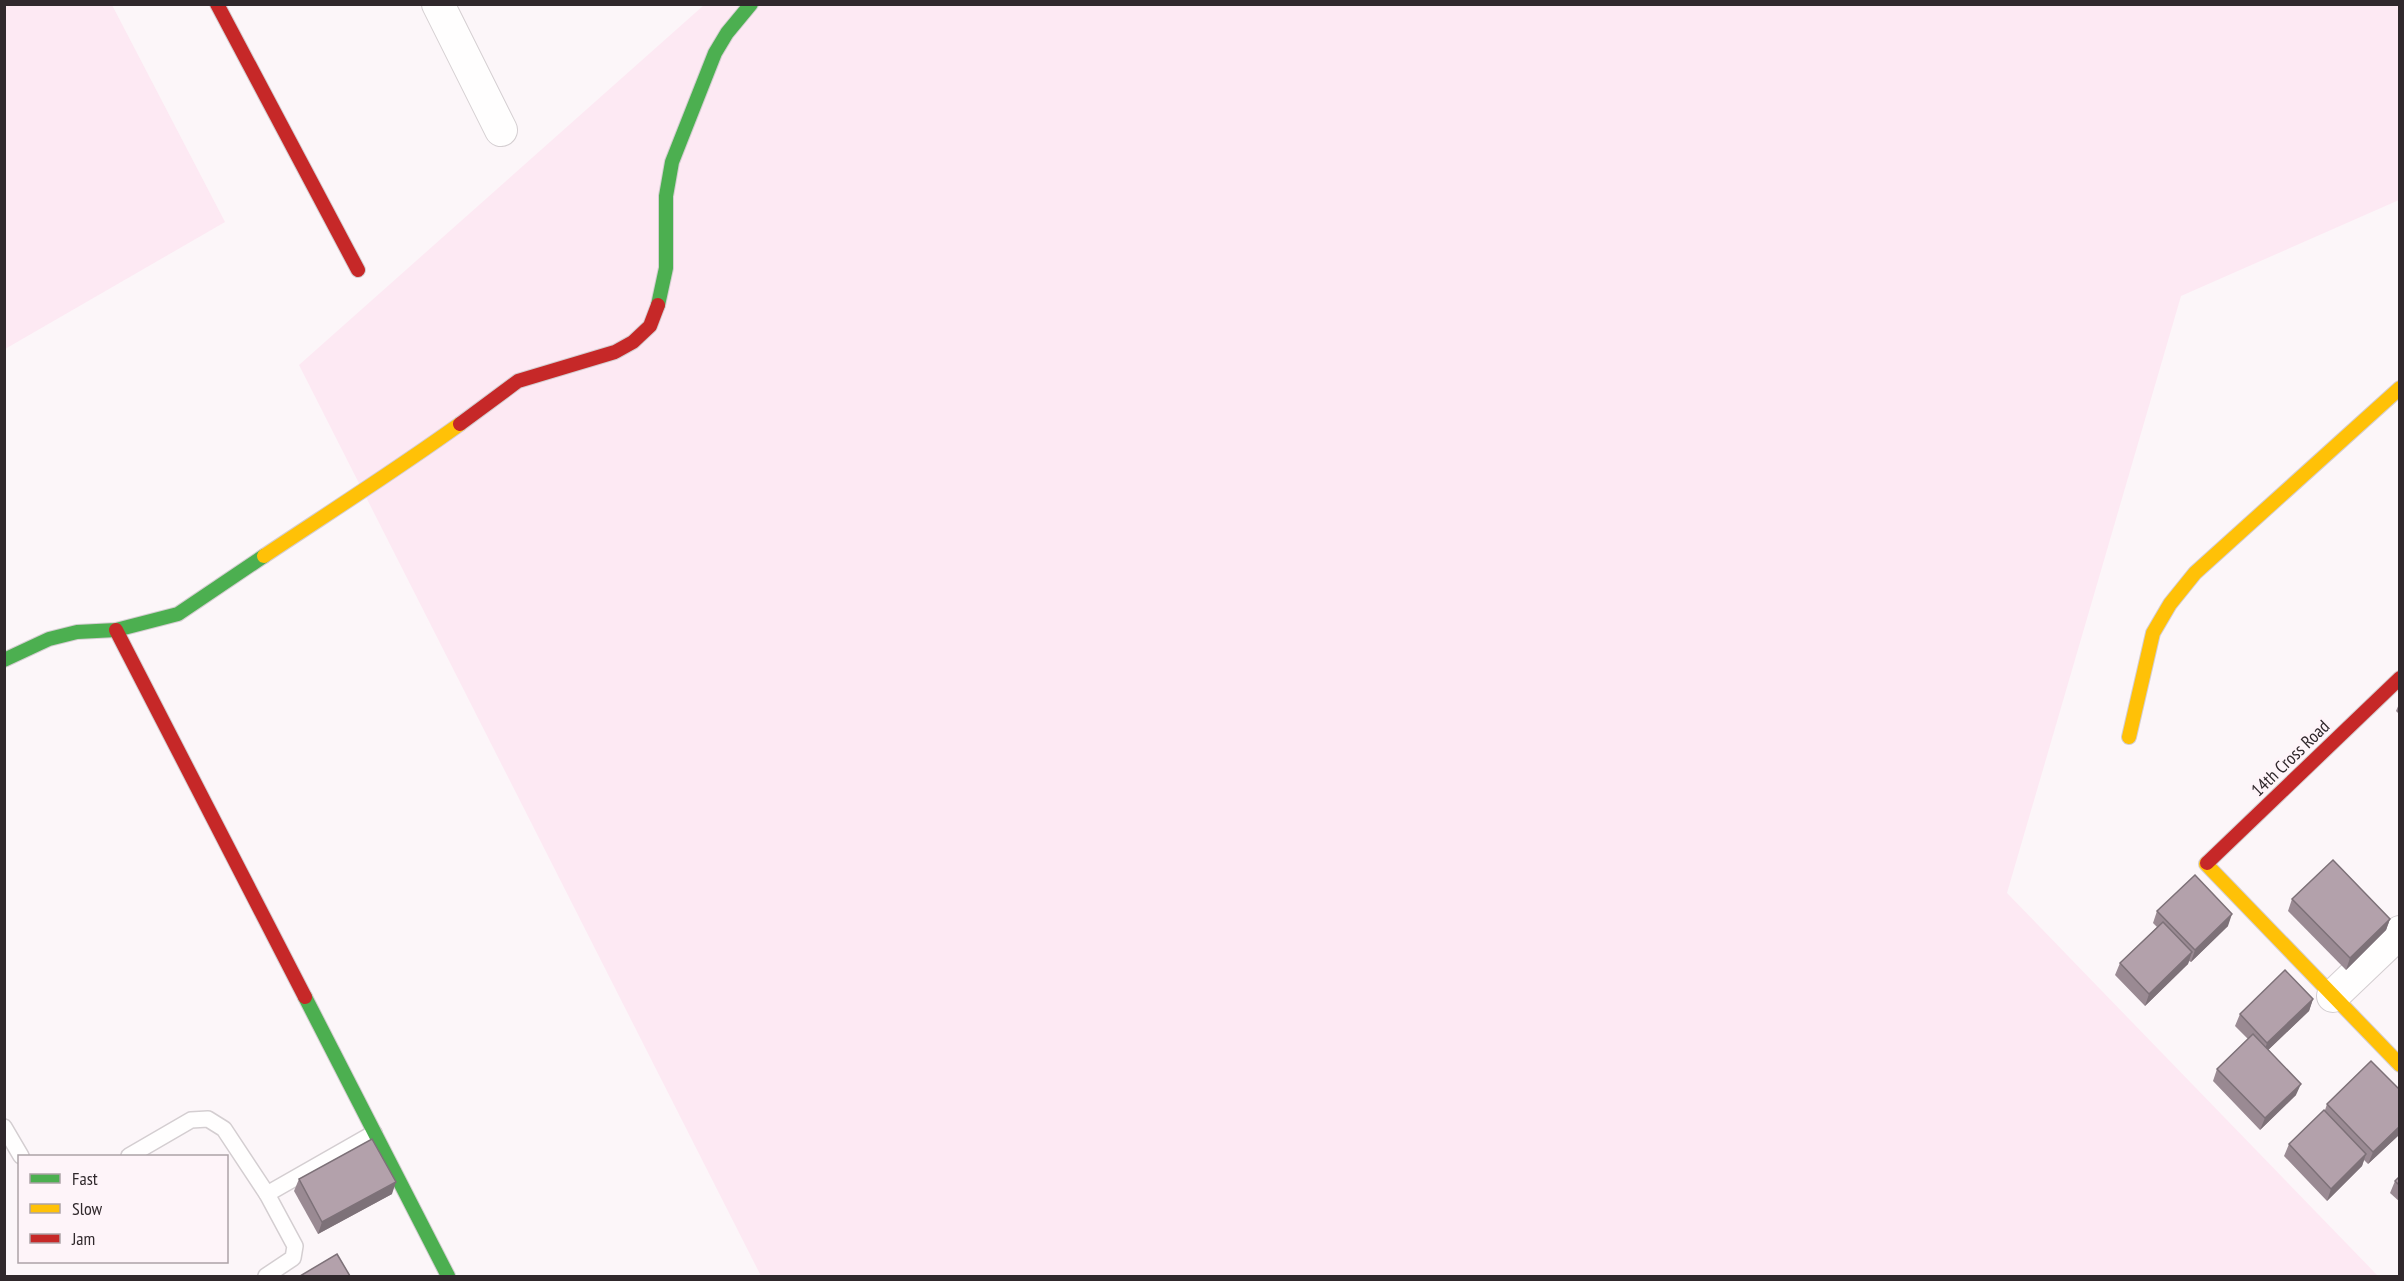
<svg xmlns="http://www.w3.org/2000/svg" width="2404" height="1281" viewBox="0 0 2404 1281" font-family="'PT Sans Narrow',sans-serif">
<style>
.green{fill:#fde9f3}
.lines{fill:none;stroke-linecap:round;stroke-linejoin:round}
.lane-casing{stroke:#d4ced1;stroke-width:18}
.street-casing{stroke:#d4ced1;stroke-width:34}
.fast-casing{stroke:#d4ced1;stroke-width:16}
.slow-casing{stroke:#d4ced1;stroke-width:16}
.jam-casing{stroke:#d4ced1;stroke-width:16}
.lane{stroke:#fffefe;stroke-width:15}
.street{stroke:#fffefe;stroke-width:32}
.fast{stroke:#4caf50;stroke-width:14}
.slow{stroke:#ffc107;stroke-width:14}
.jam{stroke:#c62828;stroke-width:14}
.wall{fill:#9a8a93}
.shaded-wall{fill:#7d7178}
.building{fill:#b3a1ab;stroke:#7d7178;stroke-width:1.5}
.labels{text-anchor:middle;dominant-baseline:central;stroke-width:6;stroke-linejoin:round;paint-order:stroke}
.street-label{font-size:18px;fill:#30282c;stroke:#fef4f9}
</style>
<rect width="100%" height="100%" fill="#fcf6f9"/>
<!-- green -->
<g class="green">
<polygon points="5,4 112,5 225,222 5,349"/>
<polygon points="704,5 2399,5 2399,200 2181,296 2007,893 2378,1276 761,1276 299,365"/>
</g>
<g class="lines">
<!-- lane casing -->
<g class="lane-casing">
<g id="lane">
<polyline points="4,1127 21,1156"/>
<polyline points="129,1156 191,1120 208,1119 224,1129 267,1194 374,1133"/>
<polyline points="266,1276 293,1258 295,1246 267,1194"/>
</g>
</g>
<!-- street casing -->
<g class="street-casing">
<g id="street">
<polyline points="438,4 501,130"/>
<polyline points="2333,996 2400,932"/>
</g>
</g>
<!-- fast casing -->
<g class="fast-casing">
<g id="fast">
<polyline points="658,305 666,268 666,196 672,162 715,53 727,33 751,4"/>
<polyline points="4,660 49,639 77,632 116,630 178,614 264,556"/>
<polyline points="305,997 448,1276"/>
</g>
</g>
<!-- slow casing -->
<g class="slow-casing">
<g id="slow">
<path d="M264,556C330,512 396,470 460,424"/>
<polyline points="2129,737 2153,633 2170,604 2195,573 2400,388"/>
<polyline points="2207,863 2206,864 2400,1065"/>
</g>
</g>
<!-- jam casing -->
<g class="jam-casing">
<g id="jam">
<polyline points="217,4 358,270"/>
<polyline points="460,424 518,381 615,352 633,342 650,326 658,305"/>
<polyline points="116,630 305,997"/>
<polyline points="2207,863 2400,678"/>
</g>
</g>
<!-- lane -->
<use href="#lane" class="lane"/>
<!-- street -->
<use href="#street" class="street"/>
<!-- fast -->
<use href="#fast" class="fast"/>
<!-- slow -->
<use href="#slow" class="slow"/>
<!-- jam -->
<use href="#jam" class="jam"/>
</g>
<!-- wall -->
<g class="wall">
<polygon points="2400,702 2400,715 2396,711"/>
<polygon points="2292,899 2390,919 2386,930 2346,970 2288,911"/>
<polygon points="2157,911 2228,926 2191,962 2189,961 2188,964 2145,1006 2115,975 2120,963 2157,927 2153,923"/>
<polygon points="2313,999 2309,1011 2268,1050 2296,1095 2260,1130 2213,1081 2217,1069 2248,1039 2235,1026 2240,1014"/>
<polygon points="2400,1090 2400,1134 2368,1164 2364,1160 2362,1166 2327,1201 2284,1156 2289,1144 2325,1110 2327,1104"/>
<polygon points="2400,1176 2400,1202 2390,1193 2395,1181"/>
<polygon points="299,1179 392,1194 318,1234 294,1191"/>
</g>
<!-- shaded-wall -->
<g class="shaded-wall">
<polygon points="2232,914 2228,926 2191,962 2195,950"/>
<polygon points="2390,919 2386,930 2346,970 2350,958"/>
<polygon points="2192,952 2188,964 2145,1006 2149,994"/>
<polygon points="2313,999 2309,1011 2263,1055 2267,1043"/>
<polygon points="2301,1084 2296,1095 2260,1130 2265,1118"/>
<polygon points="2400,1126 2400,1134 2368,1164 2373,1152"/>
<polygon points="2366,1154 2362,1166 2327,1201 2331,1189"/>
<polygon points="396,1182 392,1194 318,1234 322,1222"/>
</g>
<!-- building -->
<g class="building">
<polygon points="2333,860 2390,919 2350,958 2292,899"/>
<polygon points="2195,875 2232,914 2195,950 2157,911"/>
<polygon points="2163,922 2192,952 2149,994 2120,963"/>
<polygon points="2285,970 2313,999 2267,1043 2240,1014"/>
<polygon points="2253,1034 2301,1084 2265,1118 2217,1069"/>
<polygon points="2371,1061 2400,1090 2400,1126 2373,1152 2327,1104"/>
<polygon points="2324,1110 2366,1154 2331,1189 2289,1144"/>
<polygon points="372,1139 396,1182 322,1222 299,1179"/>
<polygon points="2400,1176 2400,1186 2395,1181"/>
<polygon points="337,1254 350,1276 300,1276"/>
</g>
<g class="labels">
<!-- street labels -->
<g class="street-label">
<text transform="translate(2290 758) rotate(-44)">14th Cross Road</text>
</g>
</g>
<!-- border -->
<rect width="2404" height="1281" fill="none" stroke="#30282c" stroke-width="12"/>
<!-- legend -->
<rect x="18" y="1155" width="210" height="108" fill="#fef4f9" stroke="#aca2a7" stroke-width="1.5"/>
<rect x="30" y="1174" width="30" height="9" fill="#4caf50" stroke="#aca2a7" stroke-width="1.5"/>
<text x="72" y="1185" font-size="18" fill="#30282c">Fast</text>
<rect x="30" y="1204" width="30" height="9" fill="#ffc107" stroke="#aca2a7" stroke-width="1.5"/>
<text x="72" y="1215" font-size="18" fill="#30282c">Slow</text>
<rect x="30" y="1234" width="30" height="9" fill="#c62828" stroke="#aca2a7" stroke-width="1.5"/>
<text x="72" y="1245" font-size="18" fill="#30282c">Jam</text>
</svg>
